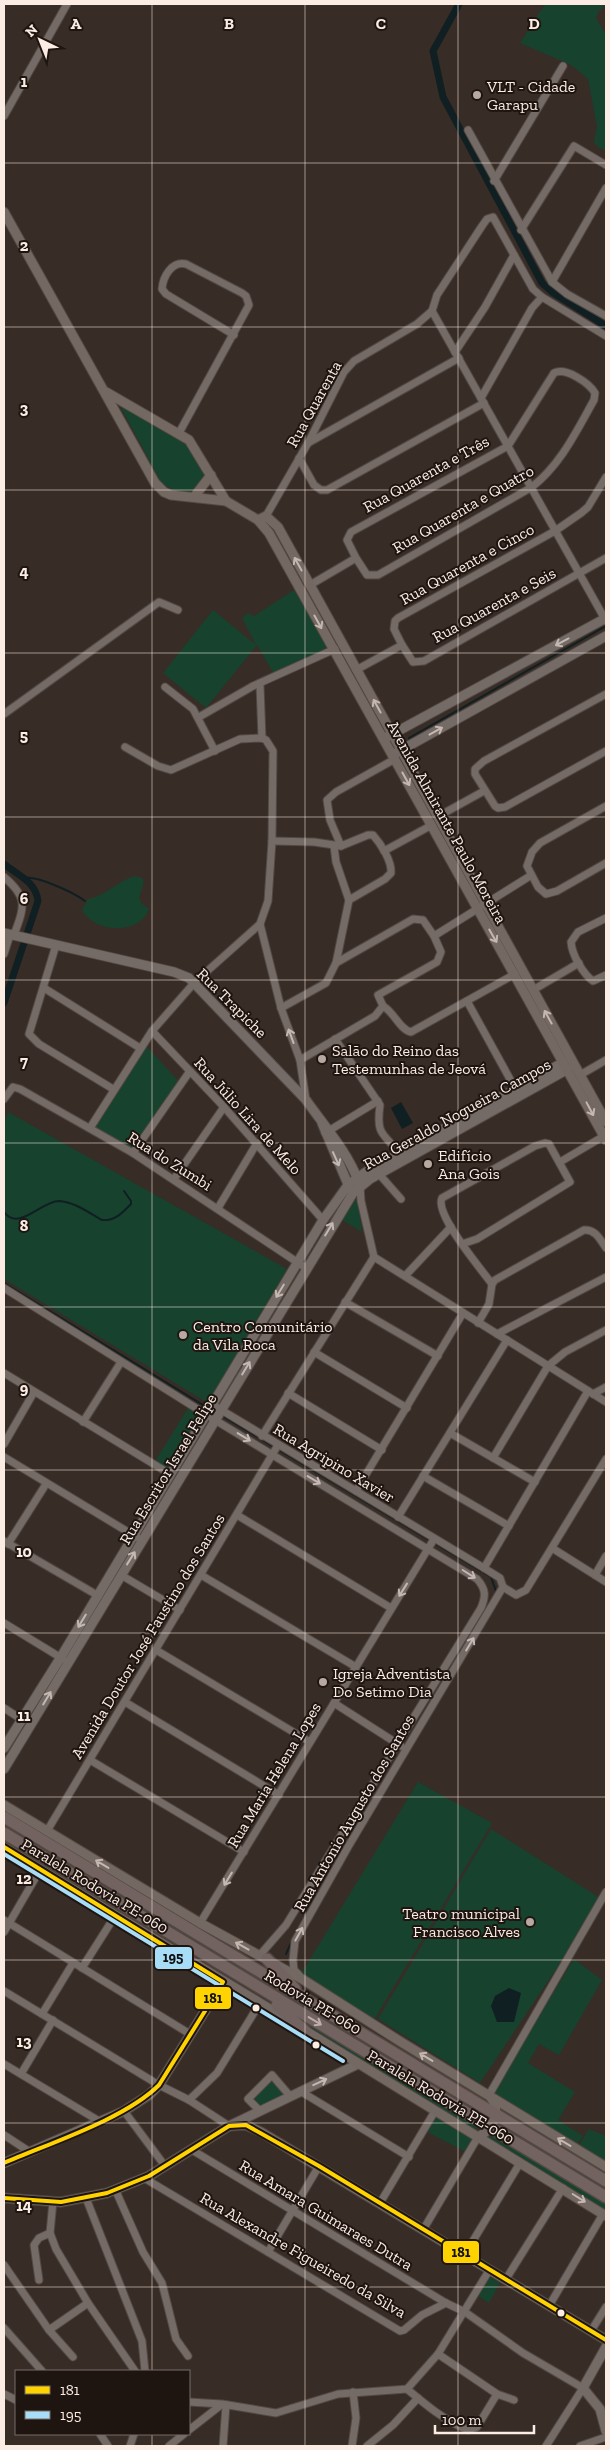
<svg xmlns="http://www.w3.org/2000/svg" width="610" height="2450" viewBox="0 0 610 2450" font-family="'Zilla Slab',serif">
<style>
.green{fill:#16422e}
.water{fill:#101f22}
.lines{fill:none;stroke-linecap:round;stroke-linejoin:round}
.stream{stroke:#101f22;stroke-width:2}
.canal{stroke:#101f22;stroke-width:7}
.minor-casing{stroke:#534842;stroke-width:9}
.tertiary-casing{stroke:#534842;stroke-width:11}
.secondary-casing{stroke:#534842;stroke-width:11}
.trunk-casing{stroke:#534842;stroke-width:14}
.minor{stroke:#746b66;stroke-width:7}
.tertiary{stroke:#746b66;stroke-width:9}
.secondary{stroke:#746863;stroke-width:9}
.trunk{stroke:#726260;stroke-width:11}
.bus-1-casing{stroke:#1f1510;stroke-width:8}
.bus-2-casing{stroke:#1f1510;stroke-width:8}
.bus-1{stroke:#ffd300;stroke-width:4}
.bus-2{stroke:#a8ddf7;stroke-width:4}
.oneway{stroke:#c5b7b0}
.oneway2{stroke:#c5b8b2}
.oneway3{stroke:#bdaea9}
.grid{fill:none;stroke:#fbece4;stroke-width:1;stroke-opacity:0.55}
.poi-dot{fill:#b7a9a2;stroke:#1f1510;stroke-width:2}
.bus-dot{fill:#fbece4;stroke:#1f1510;stroke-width:2}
.labels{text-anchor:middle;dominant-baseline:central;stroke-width:4;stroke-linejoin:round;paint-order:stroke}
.poi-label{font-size:16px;fill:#fbece4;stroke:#1f1510;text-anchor:start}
.street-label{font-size:16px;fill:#fbece4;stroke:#1f1510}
.grid-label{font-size:16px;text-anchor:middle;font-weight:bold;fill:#fbece4;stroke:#1f1510;stroke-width:4;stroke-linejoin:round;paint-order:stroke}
.line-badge{stroke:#1f1510;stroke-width:2}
.pale-badge-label{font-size:14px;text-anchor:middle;font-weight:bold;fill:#111}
</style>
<rect width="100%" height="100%" fill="#382c26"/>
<!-- green -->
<g class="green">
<polygon points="545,4 606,4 599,11 596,18 606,35 606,151 598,147 594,142 597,127 588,79 571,65 520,43"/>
<polygon points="119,404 183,438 207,476 194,491 177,492 162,484"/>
<polygon points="294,590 329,648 274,674 257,645 206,708 163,673 213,610 256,645 242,618 248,613 254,616"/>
<path d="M135,876L142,878L144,882L139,898L142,904L149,909C139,936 94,933 82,910L88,899C106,896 117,881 135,876Z"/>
<polygon points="145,1045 184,1087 136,1154 93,1128"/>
<polygon points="8,1112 287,1269 208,1403 4,1279 4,1124"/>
<polygon points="357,1198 362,1232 342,1220"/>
<polygon points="190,1405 208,1415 172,1473 154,1463"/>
<polygon points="418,1782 492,1823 374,2020 301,1974"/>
<polygon points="491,1829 600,1898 568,1951 480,2083 378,2019"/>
<polygon points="112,1889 490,2117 488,2122 110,1895"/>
<polygon points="574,1959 602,1980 559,2055 539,2044 528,2063 575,2092 558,2120 583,2136 577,2144 491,2094"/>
<polygon points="283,2006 480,2125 476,2130 309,2028"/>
<polygon points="273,2071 290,2091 255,2108 247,2099"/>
<polygon points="503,2107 606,2170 606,2178 501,2114"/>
<polygon points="434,2115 474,2139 466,2152 425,2131"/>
<polygon points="497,2120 606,2187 606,2194 495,2127"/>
<polygon points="589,2129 606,2136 606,2162 579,2145"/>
<path d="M492,2133L606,2203V2214C567,2186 525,2164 485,2138Z"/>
<polygon points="489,2277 500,2283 489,2303 478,2296"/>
</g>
<!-- water -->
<g class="water">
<polygon points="401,1102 413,1123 402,1129 391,1108"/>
<polygon points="509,1988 521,1993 514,2022 497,2022 491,2006 495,1996"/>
</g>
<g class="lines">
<!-- stream -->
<g class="stream">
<polyline points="409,738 606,626"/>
<path d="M22,878C36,875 73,892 85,901"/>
<path d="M4,1212C19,1232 41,1201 59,1201C75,1202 89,1213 102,1220C115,1221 122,1213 131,1204V1201L124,1191"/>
<polyline points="4,1283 208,1408"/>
<polyline points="221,1415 491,1577 497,1594"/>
<polyline points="305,1916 316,1896"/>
<polyline points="286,1954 291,1943"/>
</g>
<!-- canal -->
<g class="canal">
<polyline points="459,4 433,51 443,97 542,283 552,292 606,326"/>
<path d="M4,864C18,875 36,882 38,901L4,1003"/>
</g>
<!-- minor casing -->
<g class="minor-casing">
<g id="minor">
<polyline points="4,116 67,4"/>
<polyline points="468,130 552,282 567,294 606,316"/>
<polyline points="494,181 563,66"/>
<polyline points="521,230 574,146 606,165"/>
<polyline points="552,282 606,188"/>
<polyline points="432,311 606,621"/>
<polyline points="432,311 437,295 482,226 487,219 493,217 533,289 542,297 606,336"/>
<polyline points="455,352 485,307 514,255"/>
<polyline points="481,398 532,308 542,297"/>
<path d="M179,433L249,305L246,296L242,293L186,264C172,261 163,276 162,289L166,294L234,335"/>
<polyline points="308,443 459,358"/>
<polyline points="299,458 314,485 321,490 327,490 484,403"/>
<polyline points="266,516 308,443 344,372 354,361 417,324 432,311"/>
<path d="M310,585L356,558L347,540L351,532L508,446L554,373C566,367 589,383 595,393L594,400C576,432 561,464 532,487L378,575H367L356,558"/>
<polyline points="402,645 413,662 424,661 606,558"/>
<polyline points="356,670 402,645 394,629 395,621 398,618 555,531 581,513 588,507 606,477"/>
<polyline points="260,685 262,738"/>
<polyline points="165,687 193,709 215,751"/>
<polyline points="606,694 484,761 475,769 475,774 495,806 498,808 505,807 606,751"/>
<polyline points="4,714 159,602 178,610"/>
<polyline points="199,717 253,686 335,649"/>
<polyline points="125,747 158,766 171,770 240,739 262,738 266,740 273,751 272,841 268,901 260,924 281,1008 300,1060 306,1100"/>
<polyline points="606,806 540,843 532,852 527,866 538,887 546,894 557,891 606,863"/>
<polyline points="437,817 484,791"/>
<path d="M272,841L314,842L341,846L368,835H373C381,844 392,861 391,873L385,879L349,900"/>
<polyline points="334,846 336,862 349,900 336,963"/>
<polyline points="341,846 330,820 327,800 336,792 395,759"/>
<polyline points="384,851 432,825"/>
<path d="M4,877C29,898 24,907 14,935"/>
<path d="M606,918L578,932L571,942C572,955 583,974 593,981L606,975"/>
<polyline points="434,936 530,876"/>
<polyline points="56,945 29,1034 39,1044 113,1089"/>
<polyline points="4,954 10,935"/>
<polyline points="44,988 140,1048"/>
<polyline points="533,990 579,963"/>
<polyline points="467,1001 516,1090"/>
<path d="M383,1006C394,1012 400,1030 411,1032L515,974"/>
<polyline points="281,1008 326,983 336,963 413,919 423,920 434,936 441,952 437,962 378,995 383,1006 375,1016 300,1060"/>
<polyline points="152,1031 224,1107 323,1220"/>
<path d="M335,1039L380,1105C376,1134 382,1133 400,1153"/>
<polyline points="580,1075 606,1060"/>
<polyline points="4,1099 13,1087 20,1089 133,1153 306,1268"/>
<polyline points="90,1128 152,1031 195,982 260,924"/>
<polyline points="325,1133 378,1101"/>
<polyline points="133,1153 190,1071"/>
<polyline points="560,1162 604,1136"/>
<polyline points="379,1174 401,1199"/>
<polyline points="174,1179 224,1107"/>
<polyline points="360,1186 361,1201 374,1257"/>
<polyline points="218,1208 257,1143"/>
<path d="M462,1244L477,1239L570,1182L549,1144L545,1143L535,1146L442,1198C434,1214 481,1269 492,1284"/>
<polyline points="374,1257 606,1402"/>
<polyline points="405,1276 451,1227"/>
<path d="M4,1288L215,1420L477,1579C486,1589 486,1596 481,1608L286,1925L259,1956"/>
<polyline points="345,1302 438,1356"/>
<path d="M478,1323L489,1304L492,1284L495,1280L584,1230C595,1229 600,1239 606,1248"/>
<polyline points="497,1334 606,1277"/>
<polyline points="314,1352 407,1408"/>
<polyline points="4,1373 170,1474"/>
<polyline points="288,1393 382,1450"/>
<polyline points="593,1394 606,1387"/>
<polyline points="213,1405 484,1568 500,1578 503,1587"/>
<polyline points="83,1422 121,1362"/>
<polyline points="450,1433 535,1482"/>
<polyline points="262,1436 374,1257"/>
<polyline points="4,1444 34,1392"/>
<polyline points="4,1457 138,1538"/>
<polyline points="493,1458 548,1366 565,1352 606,1330"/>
<polyline points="423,1476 509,1526"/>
<polyline points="356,1491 463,1313"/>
<polyline points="237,1515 391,1608"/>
<polyline points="398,1517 507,1340"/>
<polyline points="4,1541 97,1595"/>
<polyline points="8,1544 46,1484"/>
<polyline points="552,1548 606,1582"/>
<polyline points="484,1568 588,1391"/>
<polyline points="121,1575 180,1610"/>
<polyline points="201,1575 356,1667"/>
<polyline points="595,1575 606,1556"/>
<polyline points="503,1587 516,1595 526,1590 606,1459"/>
<polyline points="4,1623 63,1659"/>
<polyline points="156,1650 310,1742"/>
<polyline points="125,1702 279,1795"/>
<polyline points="334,1703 401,1746"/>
<polyline points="4,1708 21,1719"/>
<polyline points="90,1760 244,1852"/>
<polyline points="47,1831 278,1445"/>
<polyline points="4,1920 190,2034"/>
<polyline points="200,1923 434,1539"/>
<polyline points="4,1932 40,1870"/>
<polyline points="82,1968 115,1916"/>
<polyline points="299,1975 294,1970 293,1960 295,1941 348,1847 503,1587"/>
<polyline points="4,1991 159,2085 189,2100 229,2126"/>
<polyline points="42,2014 73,1963"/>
<polyline points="4,2064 99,2121"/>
<polyline points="21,2074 53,2020"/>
<polyline points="300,2091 409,2157"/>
<polyline points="489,2095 606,1892"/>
<polyline points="189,2100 217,2073 260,2003"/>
<polyline points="259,2110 248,2099 272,2075 290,2096"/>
<polyline points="124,2111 165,2166"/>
<polyline points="4,2135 30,2152"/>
<polyline points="192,2150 446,2303 465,2312 523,2353 583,2388 546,2446"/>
<polyline points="144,2178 400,2331 404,2330 422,2315 446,2303"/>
<polyline points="115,2189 143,2252 162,2283 176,2339 188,2356"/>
<polyline points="86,2198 142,2341 145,2371"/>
<polyline points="53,2201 50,2233 56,2249 88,2303 135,2371"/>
<polyline points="380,2203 435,2111"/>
<polyline points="423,2230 478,2137"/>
<polyline points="268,2252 319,2166"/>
<polyline points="465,2254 520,2163"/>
<polyline points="4,2265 49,2330 73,2357"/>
<polyline points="506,2279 563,2188"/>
<polyline points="39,2280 34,2245 39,2238 50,2233"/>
<polyline points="549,2306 603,2214"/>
<polyline points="4,2328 42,2371"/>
<polyline points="49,2330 88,2303"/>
<polyline points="591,2331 606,2307"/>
<polyline points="438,2354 497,2394 514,2400"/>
<path d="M407,2389C426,2405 445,2421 468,2430L477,2427L497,2394"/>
<polyline points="4,2394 16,2400"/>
<polyline points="189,2402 222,2404 276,2413 338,2394 407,2389 438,2354 490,2269"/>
<polyline points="189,2430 221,2405"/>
<polyline points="100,2434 108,2446"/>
<polyline points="130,2446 134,2434"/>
<polyline points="169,2446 184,2434"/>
<polyline points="223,2446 226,2405"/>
<polyline points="352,2446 356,2418 353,2392"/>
<polyline points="367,2446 393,2425 418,2398"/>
<polyline points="580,2446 606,2437"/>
</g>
</g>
<!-- tertiary casing -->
<g class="tertiary-casing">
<g id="tertiary">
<polyline points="387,737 606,618"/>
<polyline points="396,753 606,636"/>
<path d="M4,933L174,972L189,978L306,1100C325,1127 348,1152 359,1183"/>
<polyline points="322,1123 350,1189"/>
<polyline points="4,1748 61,1657 323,1220 348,1185 366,1172 564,1062"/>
<polyline points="4,1769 353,1193 370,1179 568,1069"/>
<polyline points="229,2126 246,2125 261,2132 606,2340"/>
<polyline points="4,2163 124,2111 149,2095 159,2085 223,1982"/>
<polyline points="4,2198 61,2202 107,2193 149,2176 229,2126 358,2064"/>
<polyline points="606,2347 583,2388 600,2409 606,2431"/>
</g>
</g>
<!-- secondary casing -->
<g class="secondary-casing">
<g id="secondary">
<polyline points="4,212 155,483 164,492 171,495 226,501"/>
<polyline points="106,392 189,440 226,501 258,520 269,533 606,1140"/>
<polyline points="194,497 211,475"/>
<polyline points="258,520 266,516 278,527 606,1122"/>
<polyline points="4,1805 200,1923 302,1979 401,2042 606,2167"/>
<polyline points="4,1847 288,2020"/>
<polyline points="301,2028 606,2216"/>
<path d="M478,2137C494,2129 502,2112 490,2096"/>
</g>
</g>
<!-- trunk casing -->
<g class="trunk-casing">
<g id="trunk">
<polyline points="4,1817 606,2181"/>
<polyline points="4,1833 606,2197"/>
<polyline points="267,1959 295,1989"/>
<polyline points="277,2005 305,2031"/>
</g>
</g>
<!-- minor -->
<use href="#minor" class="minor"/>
<!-- tertiary -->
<use href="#tertiary" class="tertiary"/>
<!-- secondary -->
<use href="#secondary" class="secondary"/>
<!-- trunk -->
<use href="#trunk" class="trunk"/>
<!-- bus-1 casing -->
<g class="bus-1-casing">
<g id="bus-1">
<path d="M4,1847L223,1982L159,2085C125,2119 50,2143 4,2163"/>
<polyline points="4,2198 61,2202 107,2193 149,2176 229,2126 246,2125 319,2166 606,2340"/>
</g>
</g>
<!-- bus-2 casing -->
<g class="bus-2-casing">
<polyline id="bus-2" points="4,1854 343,2061"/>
</g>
<!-- bus-1 -->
<use href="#bus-1" class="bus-1"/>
<!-- bus-2 -->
<use href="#bus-2" class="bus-2"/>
</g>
<!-- one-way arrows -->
<defs><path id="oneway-shaft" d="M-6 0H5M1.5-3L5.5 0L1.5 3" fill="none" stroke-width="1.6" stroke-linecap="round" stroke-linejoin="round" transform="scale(1.25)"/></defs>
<g class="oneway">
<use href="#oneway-shaft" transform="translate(298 564) rotate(-119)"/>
<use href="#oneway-shaft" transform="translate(318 622) rotate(61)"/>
<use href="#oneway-shaft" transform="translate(377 706) rotate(-119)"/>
<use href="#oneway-shaft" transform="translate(406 779) rotate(61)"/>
<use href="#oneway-shaft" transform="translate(493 936) rotate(60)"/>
<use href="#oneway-shaft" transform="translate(548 1017) rotate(-119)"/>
<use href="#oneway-shaft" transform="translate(590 1109) rotate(62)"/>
<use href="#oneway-shaft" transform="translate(102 1864) rotate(-149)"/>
<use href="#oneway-shaft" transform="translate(242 1946) rotate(-151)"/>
<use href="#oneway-shaft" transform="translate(426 2057) rotate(-149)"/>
<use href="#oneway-shaft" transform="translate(564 2142) rotate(-149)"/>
<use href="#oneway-shaft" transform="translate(579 2198) rotate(32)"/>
</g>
<g class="oneway2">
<use href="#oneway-shaft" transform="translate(562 642) rotate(152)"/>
<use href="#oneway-shaft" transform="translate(436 731) rotate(-29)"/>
<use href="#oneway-shaft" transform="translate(291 1036) rotate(-110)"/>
<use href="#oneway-shaft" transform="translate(336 1159) rotate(66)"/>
<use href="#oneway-shaft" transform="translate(329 1229) rotate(-59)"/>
<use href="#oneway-shaft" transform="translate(280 1291) rotate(121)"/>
<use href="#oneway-shaft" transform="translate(246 1368) rotate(-59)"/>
<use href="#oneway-shaft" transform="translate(244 1437) rotate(31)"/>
<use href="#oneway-shaft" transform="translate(314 1480) rotate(31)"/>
<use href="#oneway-shaft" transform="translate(131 1558) rotate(-58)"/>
<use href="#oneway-shaft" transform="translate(469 1574) rotate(32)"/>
<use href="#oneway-shaft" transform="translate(403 1590) rotate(122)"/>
<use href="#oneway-shaft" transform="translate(82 1621) rotate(121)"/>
<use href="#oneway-shaft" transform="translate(470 1644) rotate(-59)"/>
<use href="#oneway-shaft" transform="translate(47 1698) rotate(-59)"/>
<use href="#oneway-shaft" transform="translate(228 1879) rotate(121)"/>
<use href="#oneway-shaft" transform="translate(299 1934) rotate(-61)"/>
<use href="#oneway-shaft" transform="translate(320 2082) rotate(-25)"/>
</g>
<use class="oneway3" href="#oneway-shaft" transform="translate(315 2021) rotate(31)"/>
<!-- grid -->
<path class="grid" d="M152,4V2371M305,4V2446M458,4V2446M4,163H606M4,327H606M4,490H606M4,653H606M4,817H606M4,980H606M4,1143H606M4,1307H606M4,1470H606M4,1633H606M4,1797H606M4,1960H606M4,2123H606M4,2287H606M152,2434V2446"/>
<!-- markers -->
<g class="poi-dot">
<circle cx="477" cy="95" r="5"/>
<circle cx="322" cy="1059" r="5"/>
<circle cx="428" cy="1164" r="5"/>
<circle cx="183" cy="1335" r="5"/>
<circle cx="323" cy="1682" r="5"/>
<circle cx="530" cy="1922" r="5"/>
</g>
<g class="bus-dot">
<circle cx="256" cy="2008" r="4.5"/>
<circle cx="316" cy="2045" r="4.5"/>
<circle cx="561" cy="2313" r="4.5"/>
</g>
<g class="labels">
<!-- poi labels -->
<g class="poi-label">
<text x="487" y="86">VLT - Cidade<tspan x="487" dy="18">Garapu</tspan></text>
<text x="332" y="1050">Salão do Reino das<tspan x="332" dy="18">Testemunhas de Jeová</tspan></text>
<text x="438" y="1155">Edifício<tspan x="438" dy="18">Ana Gois</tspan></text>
<text x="193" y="1326">Centro Comunitário<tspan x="193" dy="18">da Vila Roca</tspan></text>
<text x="333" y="1673">Igreja Adventista<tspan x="333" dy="18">Do Setimo Dia</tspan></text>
<text x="520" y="1913" text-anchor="end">Teatro municipal<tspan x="520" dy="18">Francisco Alves</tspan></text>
</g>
<!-- street labels -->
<g class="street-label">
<text transform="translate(314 404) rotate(-61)">Rua Quarenta</text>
<text transform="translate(426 474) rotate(-29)">Rua Quarenta e Três</text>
<text transform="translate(463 509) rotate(-30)">Rua Quarenta e Quatro</text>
<text transform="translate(467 564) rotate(-29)">Rua Quarenta e Cinco</text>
<text transform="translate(494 605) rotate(-29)">Rua Quarenta e Seis</text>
<text transform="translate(447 822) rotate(61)">Avenida Almirante Paulo Moreira</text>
<text transform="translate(232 1003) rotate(45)">Rua Trapiche</text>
<text transform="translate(457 1114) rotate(-29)">Rua Geraldo Nogueira Campos</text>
<text transform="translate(248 1116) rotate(48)">Rua Júlio Lira de Melo</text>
<text transform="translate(170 1161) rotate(32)">Rua do Zumbi</text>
<text transform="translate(334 1463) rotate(31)">Rua Agripino Xavier</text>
<text transform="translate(168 1469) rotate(-59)">Rua Escritor Israel Felipe</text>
<text transform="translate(148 1636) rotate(-59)">Avenida Doutor José Faustino dos Santos</text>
<text transform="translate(274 1775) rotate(-59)">Rua Maria Helena Lopes</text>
<text transform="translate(354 1813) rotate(-60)">Rua Antonio Augusto dos Santos</text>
<text transform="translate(95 1886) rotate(31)">Paralela Rodovia PE-060</text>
<text transform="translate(313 2002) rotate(31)">Rodovia PE-060</text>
<text transform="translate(441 2097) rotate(31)">Paralela Rodovia PE-060</text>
<text transform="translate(326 2215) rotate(31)">Rua Amara Guimaraes Dutra</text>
<text transform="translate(303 2255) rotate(30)">Rua Alexandre Figueiredo da Silva</text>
</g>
</g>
<g class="grid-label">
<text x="76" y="29">A</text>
<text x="229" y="29">B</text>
<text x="381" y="29">C</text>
<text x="534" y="29">D</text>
<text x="24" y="87">1</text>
<text x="24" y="251">2</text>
<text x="24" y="414">3</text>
<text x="24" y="577">4</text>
<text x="24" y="741">5</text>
<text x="24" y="904">6</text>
<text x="24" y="1067">7</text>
<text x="24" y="1231">8</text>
<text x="24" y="1394">9</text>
<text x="24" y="1557">10</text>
<text x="24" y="1721">11</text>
<text x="24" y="1884">12</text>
<text x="24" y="2047">13</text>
<text x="24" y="2211">14</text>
</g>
<g class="line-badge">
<rect x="154" y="1946" width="39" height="24" rx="5" fill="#a8ddf7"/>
<rect x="194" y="1986" width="38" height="24" rx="5" fill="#ffd300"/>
<rect x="442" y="2240" width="38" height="24" rx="5" fill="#ffd300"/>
</g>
<g class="pale-badge-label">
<text x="173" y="1962">195</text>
<text x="213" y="2003">181</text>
<text x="461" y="2257">181</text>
</g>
<!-- border -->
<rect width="610" height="2450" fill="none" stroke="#fbece4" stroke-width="10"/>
<!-- legend -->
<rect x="15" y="2370" width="175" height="65" fill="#1f1510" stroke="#776b65"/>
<rect x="25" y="2386" width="25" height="8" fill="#ffd300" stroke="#776b65"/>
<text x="60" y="2395" font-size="15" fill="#fbece4">181</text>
<rect x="25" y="2411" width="25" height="8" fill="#a8ddf7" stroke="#776b65"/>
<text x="60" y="2420" font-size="15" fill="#fbece4">195</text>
<!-- north arrow -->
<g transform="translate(40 40) rotate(317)" stroke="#1f1510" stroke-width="4" paint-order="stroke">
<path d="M0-4L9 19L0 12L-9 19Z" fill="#fbece4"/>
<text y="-8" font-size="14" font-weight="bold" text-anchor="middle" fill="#fbece4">N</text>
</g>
<!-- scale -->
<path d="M435 2425v8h99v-8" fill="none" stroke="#fbece4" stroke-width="2.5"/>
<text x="442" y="2425" font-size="15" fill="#fbece4" stroke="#1f1510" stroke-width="4" paint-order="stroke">100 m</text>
</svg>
